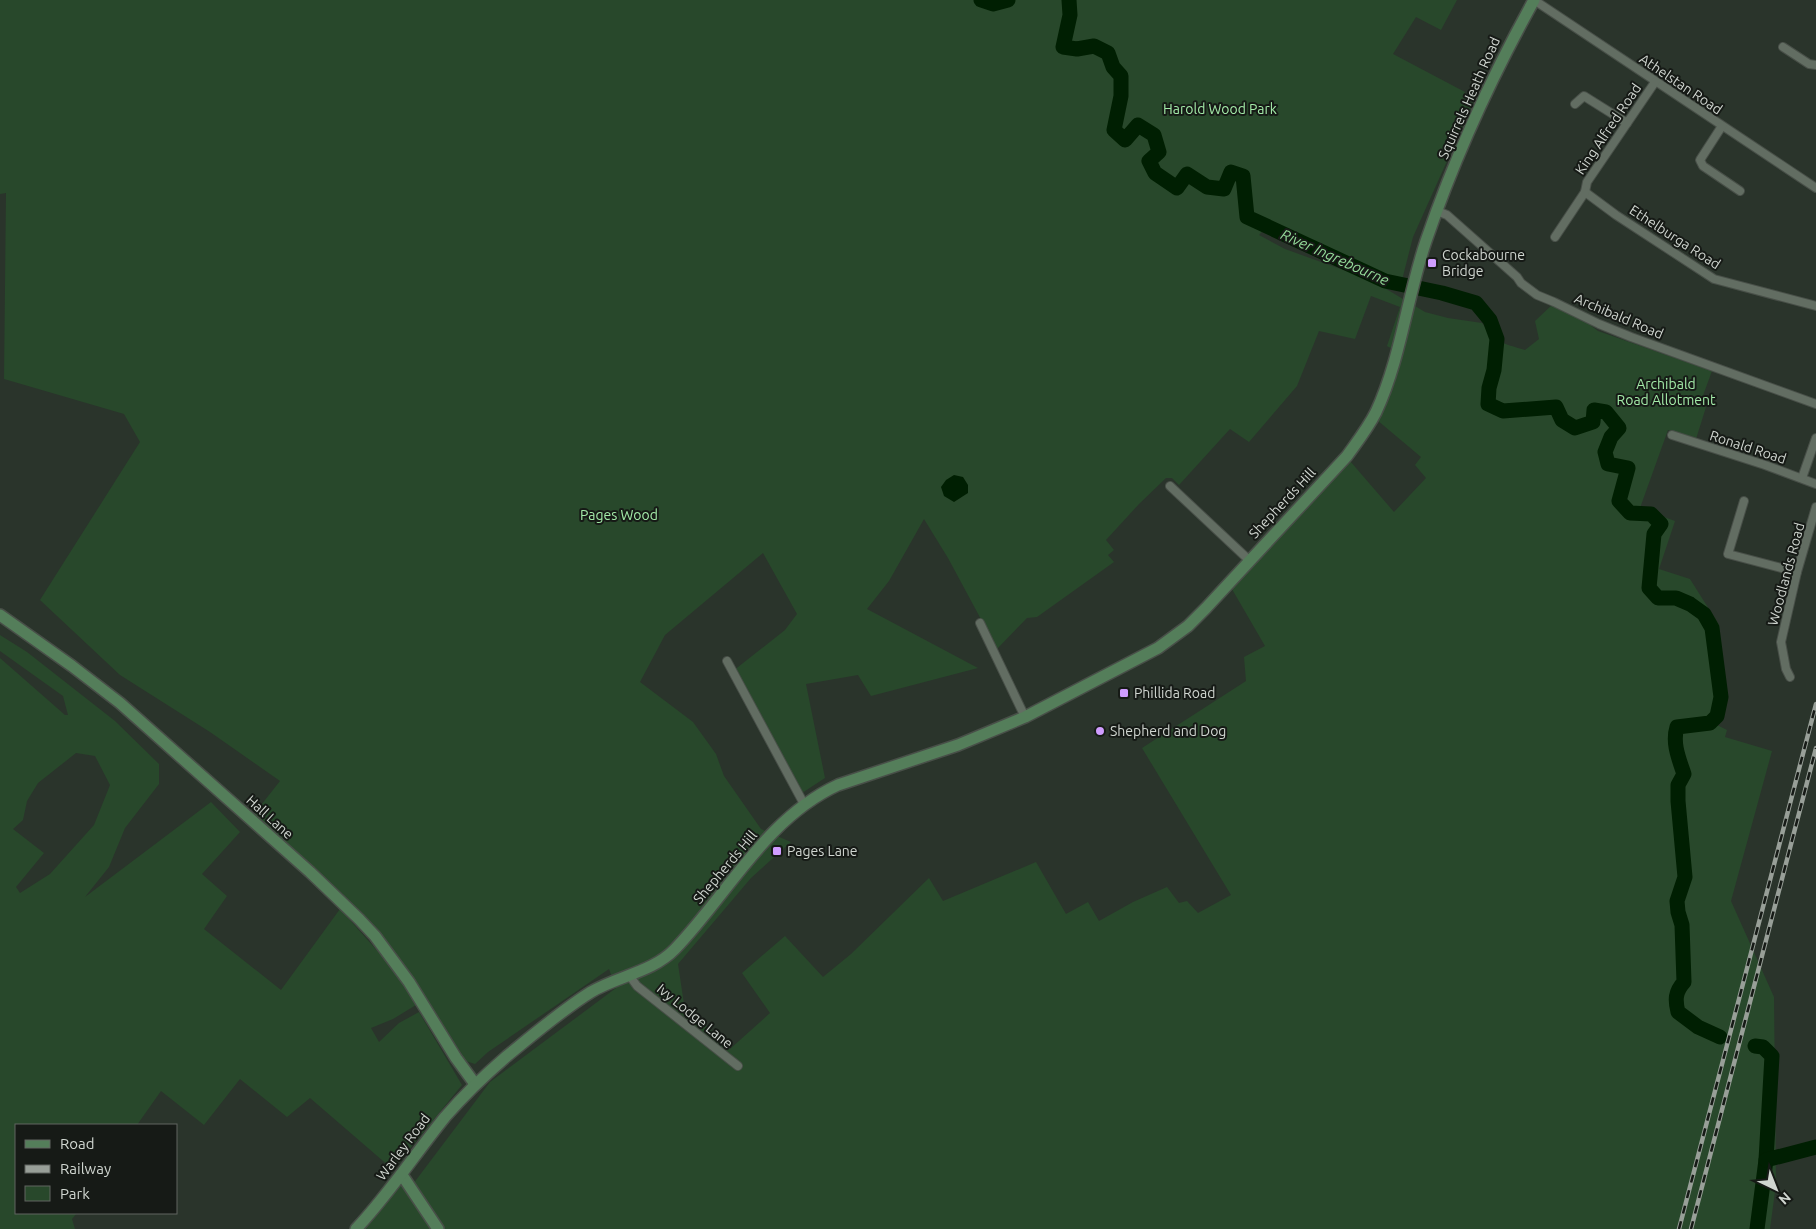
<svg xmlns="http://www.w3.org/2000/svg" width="1816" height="1229" viewBox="0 0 1816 1229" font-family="Ubuntu,sans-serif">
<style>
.green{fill:#28482b;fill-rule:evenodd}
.water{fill:#001f02}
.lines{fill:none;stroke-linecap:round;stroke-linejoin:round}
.river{stroke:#001f02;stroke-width:15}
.street-casing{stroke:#484f48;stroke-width:10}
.secondary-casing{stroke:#484f48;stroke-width:14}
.street{stroke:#626d62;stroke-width:8}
.secondary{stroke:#547e5a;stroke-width:11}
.rail-casing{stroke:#989f98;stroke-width:4.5}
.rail{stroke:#161a16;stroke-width:2.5;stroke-dasharray:8;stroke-linecap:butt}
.poi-dot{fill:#d09dff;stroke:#161a16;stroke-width:2}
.labels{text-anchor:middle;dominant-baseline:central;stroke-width:4;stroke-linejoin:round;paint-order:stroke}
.street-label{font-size:14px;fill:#d0d6d0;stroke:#161a16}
.park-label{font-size:14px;fill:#a3eaa8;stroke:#161a16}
.poi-label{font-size:14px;fill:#d0d6d0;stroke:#161a16;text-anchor:start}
.water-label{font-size:15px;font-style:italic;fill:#94db99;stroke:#161a16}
</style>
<rect width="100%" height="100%" fill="#2a342b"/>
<!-- green -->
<g class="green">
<path d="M0,0H1457L1441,30L1416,17L1393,54L1465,92L1463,98L1473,103L1413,237L1401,284L1385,281L1267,226L1259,235L1285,249L1371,280L1425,312L1448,318L1482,323C1496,343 1502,343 1525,350L1539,339L1535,321L1554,303L1573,312L1598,331L1712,371L1701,401L1707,404L1696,439L1668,430L1640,508L1675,521L1659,569L1690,579L1719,625L1723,702L1722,716L1717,725L1727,730L1725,737L1772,751L1731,901L1774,997L1776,1184L1770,1229H351L402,1175L410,1188L490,1082L616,988L609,969L488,1052L475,1064L466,1061C440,1021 414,975 383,938C345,892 298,854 254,814L280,781L210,732L120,675L40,600L140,442L124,414L4,379L6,193L0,194ZM1371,296L1400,307L1387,346L1403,355L1389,396L1377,420L1421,457L1415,465L1426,478L1394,512L1350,461L1229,584L1265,646L1244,657L1246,681L1142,748L1231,895L1198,913L1187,901L1179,903L1167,887L1133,902L1099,921L1088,902L1066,914L1036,862L943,901L929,878L851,954L823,977L785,936L742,973L770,1013L730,1049L684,1004L678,964L751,878L791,842L761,829L724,776L716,754L693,722L640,682L665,635L763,553L797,614L785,630L733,671L799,795L825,778L806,684L858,675L871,696L978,668L867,609L889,581L924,519L948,558L997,649L1027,618L1037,617L1114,562L1108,555L1114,550L1106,540L1139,504L1166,478H1172L1179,485L1230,429L1249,442L1297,386L1319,331L1355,339Z"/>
<path d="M0,635L27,652L115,721L159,764V784L125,828L109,867L85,897L211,802L240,832L202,874L227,896L204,929L281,990L340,909L390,965L416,1005L393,1019L371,1028L379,1042L399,1023L419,1012L462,1085L403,1157L390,1167L310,1098L287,1117L240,1079L204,1125L161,1091L137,1125H16V1213H77L72,1219L75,1229H0V658L65,715H68L63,696L0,651ZM76,753L95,756L110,785L94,825L50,874L20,893L16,887L44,853L13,829L23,820L27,801L38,783Z"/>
</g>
<!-- water -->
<polygon class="water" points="954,475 963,477 968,485 968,493 954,502 944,496 941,487 946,480"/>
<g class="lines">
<!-- river -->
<g class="river">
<polyline points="981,0 993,4 1008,0"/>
<path d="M1069,0L1070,15L1063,47L1077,49L1094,46L1108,53L1113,67L1121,76V96L1114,130L1125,140L1138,125L1154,135L1159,152L1149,161L1155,173L1177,188L1187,174L1207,187L1224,189L1231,172L1243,176L1247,217L1385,281L1442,293L1476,303L1490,320L1497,339L1494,370L1489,388L1488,404L1503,411L1556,407L1562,420L1575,428L1593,422L1594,410L1606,412L1619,428L1611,437L1605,452L1608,464L1628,468L1619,501L1630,513L1651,514L1661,524L1654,534L1649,588L1658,598H1676L1690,604L1704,614L1712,628L1721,697L1717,716L1710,723L1677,727C1672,743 1679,759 1684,774L1678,785V801L1685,877L1677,901L1678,912L1682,925L1684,982C1675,992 1675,1000 1678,1012L1698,1027L1720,1037"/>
<polyline points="1755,1046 1763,1047 1772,1056 1766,1160 1757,1229"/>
<polyline points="1766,1160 1816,1147"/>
</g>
<!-- street casing -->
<g class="street-casing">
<g id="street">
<polyline points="1534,0 1816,188"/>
<polyline points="1783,47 1809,64 1816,65"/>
<polyline points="1575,104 1584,96 1627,123"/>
<polyline points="1722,126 1700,160 1703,166 1740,191"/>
<polyline points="1585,192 1616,215 1714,279 1816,306"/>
<polyline points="1437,211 1447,215 1517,277 1521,283 1537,295 1554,302 1599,324 1631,337 1816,404"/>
<polyline points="1555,237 1585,192 1587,182 1655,82"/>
<polyline points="1672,435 1765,465 1816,484"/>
<polyline points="1802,478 1816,438"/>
<polyline points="1170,486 1250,561"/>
<polyline points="1744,501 1728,554 1797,572"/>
<polyline points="980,623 1025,717"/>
<polyline points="727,661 804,804"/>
<polyline points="1790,677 1786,669 1781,642 1797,572 1816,507"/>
<polyline points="629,975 637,986 738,1066"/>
</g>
</g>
<!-- secondary casing -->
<g class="secondary-casing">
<g id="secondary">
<polyline points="0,615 72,666 120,703 310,872 359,919 375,936 409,982 456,1058 475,1084"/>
<polyline points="402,1175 438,1229"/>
<path d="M356,1229C389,1194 415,1154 445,1117C464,1095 485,1075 507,1056C534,1034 562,1010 591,992C618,976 653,972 675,949C728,894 766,818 838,785L958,745L1025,717L1158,648L1188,626L1206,608L1347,456C1357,442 1368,428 1376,412C1401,358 1407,297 1426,241C1454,159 1492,76 1534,0"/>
</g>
</g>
<!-- street -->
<use href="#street" class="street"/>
<!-- secondary -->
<use href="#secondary" class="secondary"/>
<!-- rail casing -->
<g class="rail-casing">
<g id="rail">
<polyline points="1679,1229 1816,704"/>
<polyline points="1691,1229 1816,748"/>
</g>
</g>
<!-- rail -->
<use href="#rail" class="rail"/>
</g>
<!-- markers -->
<g class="poi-dot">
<rect x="1427" y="258" width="10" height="10" rx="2.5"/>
<rect x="1119" y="688" width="10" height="10" rx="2.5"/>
<circle cx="1100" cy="731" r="5"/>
<rect x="772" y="846" width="10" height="10" rx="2.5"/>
</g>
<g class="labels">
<!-- street labels -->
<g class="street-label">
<text transform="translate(1681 84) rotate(34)">Athelstan Road</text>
<text transform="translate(1469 98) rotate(-66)">Squirrels Heath Road</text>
<text transform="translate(1608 129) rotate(-56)">King Alfred Road</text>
<text transform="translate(1675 237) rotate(33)">Ethelburga Road</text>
<text transform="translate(1619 316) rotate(23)">Archibald Road</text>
<text transform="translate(1748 447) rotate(18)">Ronald Road</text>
<text transform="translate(1282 503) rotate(-47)">Shepherds Hill</text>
<text transform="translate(1786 574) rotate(-75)">Woodlands Road</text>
<text transform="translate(270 817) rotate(42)">Hall Lane</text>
<text transform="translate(725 867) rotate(-50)">Shepherds Hill</text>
<text transform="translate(695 1016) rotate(39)">Ivy Lodge Lane</text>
<text transform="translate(403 1147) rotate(-53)">Warley Road</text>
</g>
<!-- park labels -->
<g class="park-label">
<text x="1220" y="109">Harold Wood Park</text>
<text x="1666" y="384">Archibald<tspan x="1666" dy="16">Road Allotment</tspan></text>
<text x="619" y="515">Pages Wood</text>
</g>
<!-- poi labels -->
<g class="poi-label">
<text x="1442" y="255">Cockabourne<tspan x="1442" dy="16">Bridge</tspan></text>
<text x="1134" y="693">Phillida Road</text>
<text x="1110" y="731">Shepherd and Dog</text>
<text x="787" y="851">Pages Lane</text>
</g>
<!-- water labels -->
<g class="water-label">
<text transform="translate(1335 257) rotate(24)">River Ingrebourne</text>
</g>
</g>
<!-- legend -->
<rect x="15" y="1124" width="162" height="90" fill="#161a16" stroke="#606560"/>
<rect x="25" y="1140" width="25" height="8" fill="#547e5a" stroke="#606560"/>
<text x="60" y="1149" font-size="15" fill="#d0d6d0">Road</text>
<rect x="25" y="1165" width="25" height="8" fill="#989f98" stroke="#606560"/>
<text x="60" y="1174" font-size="15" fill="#d0d6d0">Railway</text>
<rect x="25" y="1186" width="25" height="15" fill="#28482b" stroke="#606560"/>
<text x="60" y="1199" font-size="15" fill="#d0d6d0">Park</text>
<!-- north arrow -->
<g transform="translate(1776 1189) rotate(137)" stroke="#161a16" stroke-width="4" paint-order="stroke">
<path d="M0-4L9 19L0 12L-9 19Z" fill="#d0d6d0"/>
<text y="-8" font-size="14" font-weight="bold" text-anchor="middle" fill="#d0d6d0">N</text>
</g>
</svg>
